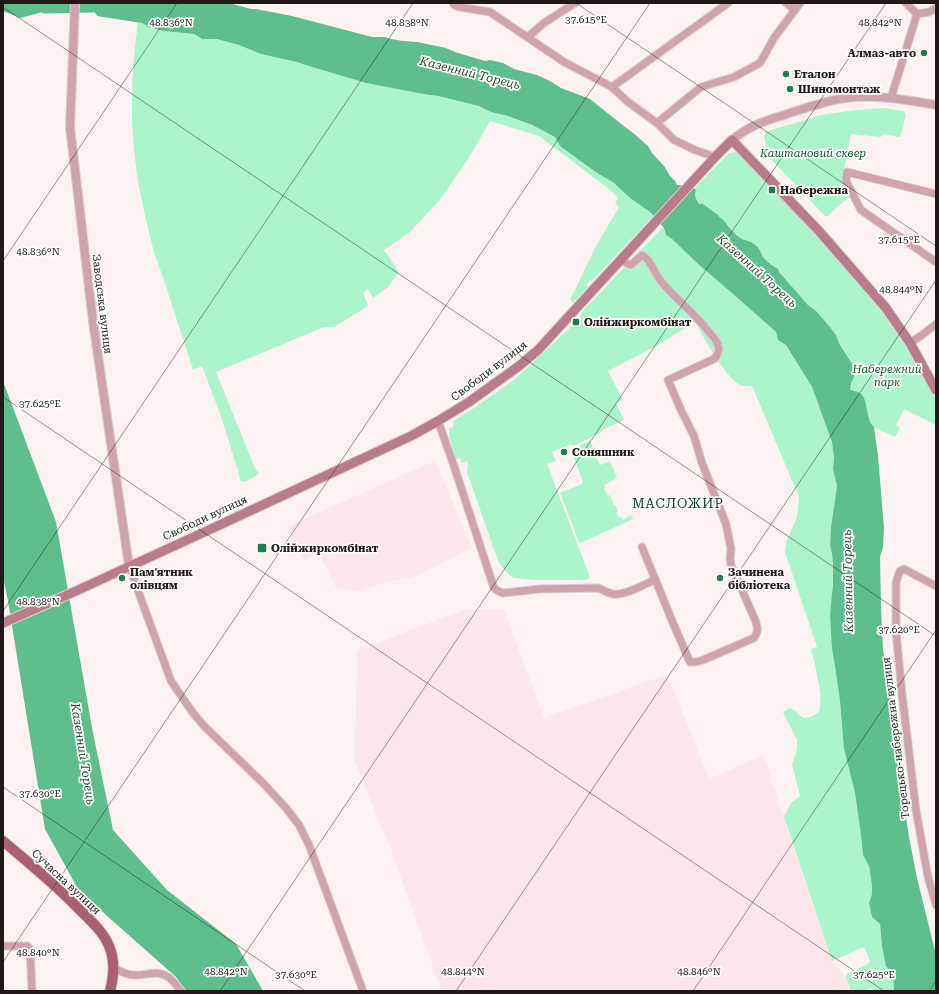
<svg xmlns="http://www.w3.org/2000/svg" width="939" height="994" viewBox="0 0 939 994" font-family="'Roboto Serif',serif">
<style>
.built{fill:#fce6eb}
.green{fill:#acf4cb}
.water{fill:#5fbe8d}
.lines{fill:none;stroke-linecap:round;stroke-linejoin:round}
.river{stroke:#5fbe8d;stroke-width:11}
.minor-casing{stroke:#d9ced0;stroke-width:9}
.tertiary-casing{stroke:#d9ced0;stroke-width:10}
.secondary-casing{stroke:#d9ced0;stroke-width:11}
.primary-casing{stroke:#d9ced0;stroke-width:12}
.minor{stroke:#cfa4ae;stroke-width:7}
.tertiary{stroke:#cfa4ae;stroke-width:8}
.secondary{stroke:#ba7c8c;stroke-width:9}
.primary{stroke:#aa5f74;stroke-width:10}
.ticks{fill:none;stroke:#21181a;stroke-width:1;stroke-opacity:0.45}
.poi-dot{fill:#207c52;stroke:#fff;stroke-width:1.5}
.labels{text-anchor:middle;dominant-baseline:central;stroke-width:3.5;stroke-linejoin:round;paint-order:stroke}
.poi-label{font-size:11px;font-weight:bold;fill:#21181a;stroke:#fff;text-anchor:start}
.park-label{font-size:11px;font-style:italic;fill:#085636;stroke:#fff}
.street-label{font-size:11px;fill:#21181a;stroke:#fff}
.water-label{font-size:12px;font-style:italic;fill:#224a35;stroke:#fff}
.quarter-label{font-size:13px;letter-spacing:1px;fill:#0d3824;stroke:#fff}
.ticks-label{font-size:10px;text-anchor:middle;fill:#21181a;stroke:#fff;stroke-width:3.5;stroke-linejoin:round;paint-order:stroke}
</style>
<rect width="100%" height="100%" fill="#fcf1f3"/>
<!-- built -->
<g class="built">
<polygon points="435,461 472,548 413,577 382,583 357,591 336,588 320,555 304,560 286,527"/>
<polygon points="463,610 504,610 544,718 667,675 709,779 763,755 832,961 846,977 851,991 442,991 390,847 355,762 357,651"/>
</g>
<!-- green -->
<g class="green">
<path d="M138,22L142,23L151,28L164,31L194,34L202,39H217L239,45L261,54L297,62L312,67L366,83L423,94L438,96L479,106L491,112L508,116L532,125L555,137L560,146L597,173L614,183L630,198L650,212L653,216L592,281L590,280L586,285L588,287L573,303L570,299L575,290L596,246L619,207L615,203L618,198L609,189L539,136L490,121L468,159L438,202L410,232L384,250L399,272L388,287L373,298L368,289L363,293L368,306L334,327H324L216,372L254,466L259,474L245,482L241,481L239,477L238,471L221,416L202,366L193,370C184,341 174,312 165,283C161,271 156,260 153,248C145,216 137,183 134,150C130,107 132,64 138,22Z"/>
<polygon points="883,108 904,111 906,115 900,137 882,134 881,137 851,134 842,181 849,197 826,217 769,157 764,138 765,132 821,115 856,110"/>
<path d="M734,152L741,153L811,227L884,310L899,332L924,375L936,399V425L904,409L896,425L900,428L895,437L874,427C865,419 869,404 862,395C859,392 854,392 850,390L851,383L854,377L852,364L842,347L839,343L836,335L830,327L815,311L808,305L779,272C776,266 767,263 763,257C761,254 760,250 757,247C753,243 748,242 743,240C741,239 738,236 736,234C733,232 732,230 730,227C725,221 707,204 699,204L697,202L694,189L729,153Z"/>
<path d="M663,227L666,235L672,239L698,264L732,292L776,332L778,340L786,345L812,387L832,442L834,459L833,469L837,486L831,527L830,545L832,554L833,564L832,649L835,666L840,701L844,749L855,793L861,835L863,855L869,866L872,885V894L869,903L872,917L880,924L882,946L893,974L894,991H873L871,988L865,991H851L846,977L847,974L868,964L870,961L864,947L832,961L784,816L791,803L800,796L792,765L797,749V740L783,712L790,708L796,711L799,715L804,718L811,717L819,712C824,697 815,665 811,649L817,647L785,552L787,540L797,517L799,497L752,386C749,386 746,386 743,386C726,381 704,337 695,322L656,346L608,371L623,400L616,403L624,420L604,429L600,433L573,446L572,444L552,452L556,461L547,464L589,575V578L586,580H536L513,578L505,571L498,561L467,472L468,461L462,463L460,458L456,459L449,435V428H452L454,424L453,421L455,420L471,410L514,380L571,327L573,325L576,326L580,321L579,320L581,313Z"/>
<polygon points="590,441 600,465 610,461 617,478 604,485 605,487 604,488 608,496 610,495 614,506 615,505 618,511 616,512 619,518 621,517 623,520 631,515 633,519 580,543 579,542 560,493 582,484 583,482 574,458 576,456 580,455 580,445"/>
</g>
<!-- water -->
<g class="water">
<polygon points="3,3 46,3 48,4 43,12 20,18 3,11"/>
<path d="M106,3H229L251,9H256L292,16L372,37H385L391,39L403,41L417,42L427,44L446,48L455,52L485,61L490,60L503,63L514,69L537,75L550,81L561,88L590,99L625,127L632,132L648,146L652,153L664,166L670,176L675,181L677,185H689L696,190C694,194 696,200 699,204H703L718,215C720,218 723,219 725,222C730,228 735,235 742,239C746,241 751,241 754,244C759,247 761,253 763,257C766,261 774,267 778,269L779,272L808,305L816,311L830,327L836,335L839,343L852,364L854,377L851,383L850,390C853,391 857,391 860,393C869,399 865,419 874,427L878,456L884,528L883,547L880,557L881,608L883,650L896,727L897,748L901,766L900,779L909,837L917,878L936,955V991H894L893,974L886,966L882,946L880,924L872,917L869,903L872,894V885L869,866L863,855L861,835L855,793L844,749L840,701L835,666L832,649L830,615L833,584V564L832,554L830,545L831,527L837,486L833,469L834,458L832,442L812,387L786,345L778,340L776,332L732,293L698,264L672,239L666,235L664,228L650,212L630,198L614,183L597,173L560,146L555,137L532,125L508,116L491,112L479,106L438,96L423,94L366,83L312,67L297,62L261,54L239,45L217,39H202L194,34L164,31L151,28L142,23L97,16L92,7Z"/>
<polygon points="3,381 56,522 92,728 113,830 167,890 236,944 263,991 186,991 176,977 79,891 45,829 8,601 3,577"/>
</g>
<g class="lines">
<!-- river -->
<polyline class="river" points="43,3 45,8 92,7 118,3"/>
<!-- minor casing -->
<g class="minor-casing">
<g id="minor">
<polyline points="453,3 454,5 459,7 490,12 564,62 612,87 628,102 657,123 674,140 695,150 715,157"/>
<polyline points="786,3 795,10"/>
<polyline points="906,3 917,14"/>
<polyline points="528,37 544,23 575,3"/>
<polyline points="612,87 728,3"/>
<polyline points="891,98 917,14 929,12 936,8"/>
<polyline points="657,123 701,87 734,77 760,63 774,38 800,3"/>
<polyline points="936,194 847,172 846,181 861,210 936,262"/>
<path d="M621,259L626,263L631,265L642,255C651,260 654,272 660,280C675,299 695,313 709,332C712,336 717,340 718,345C720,351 718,355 714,359L668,380L681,410L694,436L702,463L726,524L731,549L730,558L731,565L756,622C758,629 758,632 754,638L703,660L696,662H690L673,623L642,547"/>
<polyline points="910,343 922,335 936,324"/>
<path d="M438,421L453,463L494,588L498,591L503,593L540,589L598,588C603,590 608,593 613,594C625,596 644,584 655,580"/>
<polyline points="129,566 171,681 193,713 205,727 263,783 286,808 299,825 309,845 363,991"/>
<polyline points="936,586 904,569 900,571 898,576 896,583 896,631 902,694 916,810 928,877 936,905"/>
<polyline points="3,946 27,946 30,949 32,991"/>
<path d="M113,967C119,971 126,975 134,975C145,976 158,969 168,977C173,980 177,986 181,991"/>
</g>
</g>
<!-- tertiary casing -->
<g class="tertiary-casing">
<g id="tertiary">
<polyline points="75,3 70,127 93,322 129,566"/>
<path d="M732,140C750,125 765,121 787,114C806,108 825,101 845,98C876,94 906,100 936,105"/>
</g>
</g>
<!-- secondary casing -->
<g class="secondary-casing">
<polyline id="secondary" points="3,623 76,591 211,529 411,436 438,421 469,402 519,366 538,350 715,157 732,140 819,231 886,308 910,343 936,390"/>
</g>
<!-- primary casing -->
<g class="primary-casing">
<path id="primary" d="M3,841C29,863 55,884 78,908C89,919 103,931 109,946C115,960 114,976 110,991"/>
</g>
<!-- minor -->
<use href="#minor" class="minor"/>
<!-- tertiary -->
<use href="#tertiary" class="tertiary"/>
<!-- secondary -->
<use href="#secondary" class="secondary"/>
<!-- primary -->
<use href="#primary" class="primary"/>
</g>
<!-- ticks -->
<path class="ticks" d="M576,3L936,246M3,7L936,636M3,261L177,3M3,397L884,991M3,611L413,3M3,787L305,991M3,962L650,3M220,991L886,3M456,991L936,280M693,991L936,630M929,991L936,981"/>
<!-- markers -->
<g class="poi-dot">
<circle cx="924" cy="53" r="4"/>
<circle cx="786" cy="74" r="4"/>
<circle cx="790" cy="89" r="4"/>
<rect x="768" y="186" width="8" height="8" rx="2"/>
<rect x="572" y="318" width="8" height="8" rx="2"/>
<circle cx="564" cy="452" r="4"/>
<rect x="257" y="543" width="10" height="10" rx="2"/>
<circle cx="122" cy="578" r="4"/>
<circle cx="720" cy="578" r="4"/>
</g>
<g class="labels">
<!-- poi labels -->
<g class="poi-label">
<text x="916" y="53" text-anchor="end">Алмаз-авто</text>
<text x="794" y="74">Еталон</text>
<text x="798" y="89">Шиномонтаж</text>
<text x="780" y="190">Набережна</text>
<text x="584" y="322">Олійжиркомбінат</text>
<text x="572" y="452">Соняшник</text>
<text x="271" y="548">Олійжиркомбiнат</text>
<text x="130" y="572">Пам'ятник<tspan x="130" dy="13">олівцям</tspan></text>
<text x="728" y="572">Зачинена<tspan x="728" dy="13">бібліотека</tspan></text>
</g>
<!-- park labels -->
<g class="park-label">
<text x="813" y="153">Каштановий сквер</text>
<text x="887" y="369">Набережний<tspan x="887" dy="13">парк</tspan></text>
</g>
<!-- street labels -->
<g class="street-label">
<text transform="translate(102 304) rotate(83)">Заводська вулиця</text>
<text transform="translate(489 371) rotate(-37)">Свободи вулиця</text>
<text transform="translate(205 518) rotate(-25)">Свободи вулиця</text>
<text transform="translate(896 738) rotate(-97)">Торецько-набережна вулиця</text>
<text transform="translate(66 882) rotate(43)">Сучасна вулиця</text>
</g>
<!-- water labels -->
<g class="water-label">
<text transform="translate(470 73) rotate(14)">Казенний Торець</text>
<text transform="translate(757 271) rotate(42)">Казенний Торець</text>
<text transform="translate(848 581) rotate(-91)">Казенний Торець</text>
<text transform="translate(83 754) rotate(81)">Казенний Торець</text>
</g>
<!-- quarter labels -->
<g class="quarter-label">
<text x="678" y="503">МАСЛОЖИР</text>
</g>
</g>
<g class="ticks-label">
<text x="586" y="23">37.615°E</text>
<text x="171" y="26">48.836°N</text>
<text x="407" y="26">48.838°N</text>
<text x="880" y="26">48.842°N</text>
<text x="899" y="243">37.615°E</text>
<text x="38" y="255">48.836°N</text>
<text x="901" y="293">48.844°N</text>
<text x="40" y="407">37.625°E</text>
<text x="38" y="605">48.838°N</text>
<text x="899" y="633">37.620°E</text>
<text x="40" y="797">37.630°E</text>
<text x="38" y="956">48.840°N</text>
<text x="226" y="975">48.842°N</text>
<text x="463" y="975">48.844°N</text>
<text x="699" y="975">48.846°N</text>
<text x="296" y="978">37.630°E</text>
<text x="874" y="978">37.625°E</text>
</g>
<!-- border -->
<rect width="939" height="994" fill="none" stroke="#21181a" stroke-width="8"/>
</svg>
